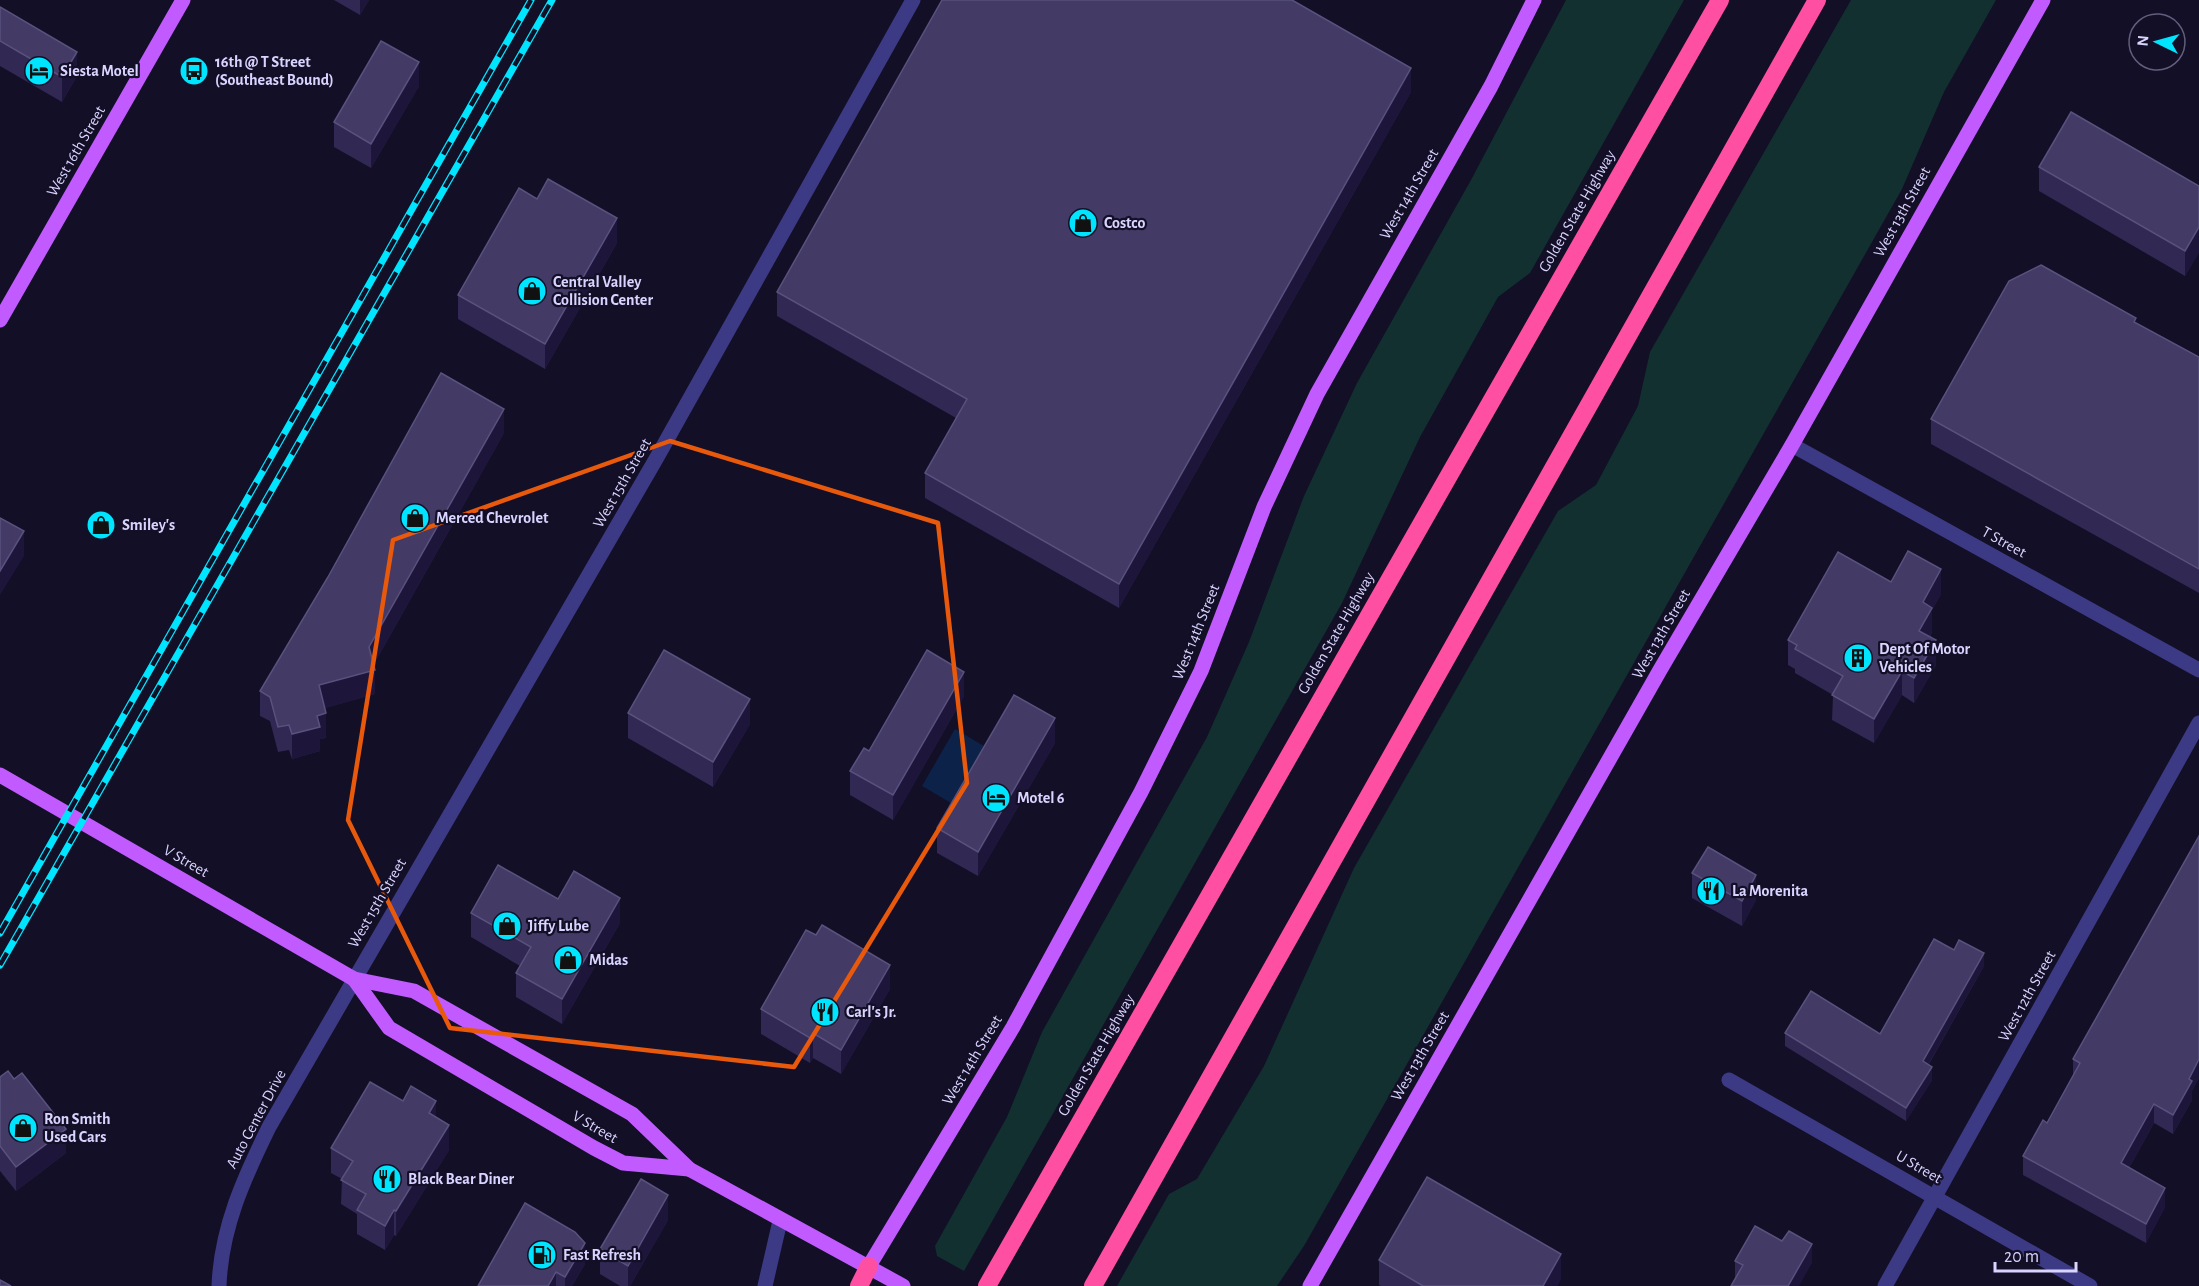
<svg xmlns="http://www.w3.org/2000/svg" width="2199" height="1286" viewBox="0 0 2199 1286" font-family="'Alegreya Sans',sans-serif">
<style>
.green{fill:#12302f}
.water{fill:#0c2248}
.lines{fill:none;stroke-linecap:round;stroke-linejoin:round}
.minor{stroke:#3d3a85;stroke-width:15}
.major{stroke:#c25bff;stroke-width:15}
.highway{stroke:#ff4fa3;stroke-width:18}
.rail-casing{stroke:#00e5ff;stroke-width:7}
.rail{stroke:#130f26;stroke-width:4.5;stroke-dasharray:14;stroke-linecap:butt}
.wall{fill:#312854}
.shaded-wall{fill:#1d163a}
.building{fill:#433a66;stroke:#5a527e;stroke-width:1.5}
.marked{fill:none;stroke:#e8590c;stroke-width:4.5;stroke-linejoin:round}
.labels{text-anchor:middle;dominant-baseline:central;stroke-width:4.5;stroke-linejoin:round;paint-order:stroke}
.poi-label{font-size:16px;font-weight:bold;fill:#d9d4ff;stroke:#130f26;text-anchor:start}
.street-label{font-size:16px;fill:#d9d4ff;stroke:#130f26}
</style>
<rect width="100%" height="100%" fill="#130f26"/>
<!-- green -->
<g class="green">
<polygon points="1566,0 1684,0 1530,273 1498,297 1420,437 1342,603 964,1271 937,1256 935,1246 1007,1117 1042,1032 1207,737 1249,642 1304,496 1357,383 1471,180"/>
<polygon points="1851,0 1996,0 1944,92 1902,189 1304,1246 1277,1286 1117,1286 1169,1194 1197,1179 1264,1066 1354,868 1558,511 1596,485 1638,406 1650,352"/>
</g>
<!-- water -->
<polygon class="water" points="955,729 984,746 951,803 922,786"/>
<g class="lines">
<!-- minor -->
<g class="minor">
<polyline points="1792,445 2199,670"/>
<polyline points="1729,1080 2090,1286"/>
<path d="M219,1286C221,1228 244,1178 269,1127L656,459L913,0"/>
<polyline points="765,1286 780,1221"/>
<polyline points="1885,1286 2199,723"/>
</g>
<!-- major -->
<g class="major">
<polyline points="0,320 183,0"/>
<polyline points="0,775 354,979 414,991 616,1105 632,1114 689,1169 903,1286"/>
<polyline points="354,979 389,1028 594,1148 623,1163 689,1169"/>
<polyline points="869,1266 1013,1027 1141,792 1201,671 1264,507 1317,394 1491,86 1534,0"/>
<polyline points="1310,1286 1660,670 1792,445 2043,0"/>
</g>
<!-- highway -->
<g class="highway">
<polyline points="859,1286 869,1266"/>
<polyline points="987,1286 1720,0"/>
<polyline points="1093,1286 1817,0"/>
</g>
<!-- rail casing -->
<g class="rail-casing">
<g id="rail">
<polyline points="0,933 531,0"/>
<polyline points="0,965 552,0"/>
</g>
</g>
<!-- rail -->
<use href="#rail" class="rail"/>
</g>
<!-- wall -->
<g class="wall">
<polygon points="334,0 369,0 360,15"/>
<polygon points="0,7 77,76 62,102 0,66"/>
<polygon points="419,86 371,168 334,147 334,122"/>
<polygon points="1411,92 1119,608 925,498 925,473 956,418 777,316 777,292"/>
<polygon points="2039,167 2199,186 2199,252 2185,276 2039,191"/>
<polygon points="617,243 545,369 458,319 458,295"/>
<polygon points="2136,323 2199,357 2199,593 1931,444 1931,419"/>
<polygon points="504,433 374,664 375,694 325,708 326,738 320,739 320,751 292,759 289,750 278,752 270,721 260,716 260,691"/>
<polygon points="1891,582 1941,594 1932,610 1932,632 1930,637 1936,665 1914,703 1902,695 1874,743 1832,720 1833,695 1795,673 1795,669 1788,665 1788,640"/>
<polygon points="964,696 893,820 850,795 850,771 869,751"/>
<polygon points="628,713 750,724 713,787 628,738"/>
<polygon points="1055,743 978,876 937,853 937,828"/>
<polygon points="2199,836 2199,1078 2192,1091 2192,1100 2173,1134 2154,1123 2129,1168 2165,1207 2146,1243 2023,1175 2023,1156 2047,1123 2073,1076 2073,1059"/>
<polygon points="1692,873 1756,900 1742,926 1692,898"/>
<polygon points="558,899 620,923 562,1024 516,997 516,973 520,966 471,937 471,913"/>
<polygon points="1984,966 1929,1064 1932,1080 1906,1121 1785,1046 1785,1033 1880,1034"/>
<polygon points="890,989 841,1074 813,1058 810,1063 761,1034 761,1009"/>
<polygon points="0,1077 66,1153 16,1191 0,1171"/>
<polygon points="403,1101 436,1117 449,1150 396,1236 394,1235 385,1250 357,1234 357,1214 341,1204 342,1179 331,1173 331,1148"/>
<polygon points="668,1220 630,1286 620,1286 600,1274 600,1249"/>
<polygon points="1379,1260 1561,1279 1557,1286 1381,1286 1379,1285"/>
<polygon points="1735,1261 1812,1263 1735,1279"/>
<polygon points="585,1264 572,1286 478,1286"/>
</g>
<!-- shaded-wall -->
<g class="shaded-wall">
<polygon points="360,0 369,0 360,15"/>
<polygon points="77,52 77,76 62,102 62,77"/>
<polygon points="419,62 419,86 371,168 371,144"/>
<polygon points="1411,68 1411,92 1119,608 1119,584"/>
<polygon points="617,218 617,243 545,369 545,344"/>
<polygon points="2199,227 2199,252 2185,276 2185,251"/>
<polygon points="504,409 504,433 370,671 375,670 375,694 319,710 319,685 369,647"/>
<polygon points="24,531 24,556 0,595 0,571"/>
<polygon points="1941,569 1941,594 1932,610 1932,632 1919,656 1919,631 1923,602"/>
<polygon points="1936,640 1936,665 1914,703 1914,678"/>
<polygon points="1902,671 1902,695 1874,743 1874,719"/>
<polygon points="964,672 964,696 893,820 893,795"/>
<polygon points="750,699 750,724 713,787 713,762"/>
<polygon points="326,713 326,738 320,739 320,751 292,759 292,734 317,716"/>
<polygon points="1055,718 1055,743 978,876 978,852"/>
<polygon points="1756,875 1756,900 1742,926 1742,901"/>
<polygon points="620,898 620,923 562,1024 562,999"/>
<polygon points="1984,953 1984,966 1923,1074 1923,1061"/>
<polygon points="890,965 890,989 841,1074 841,1050"/>
<polygon points="813,1033 813,1058 810,1063 810,1038"/>
<polygon points="2199,1059 2199,1078 2192,1091 2192,1100 2173,1134 2173,1115 2189,1079"/>
<polygon points="1932,1067 1932,1080 1906,1121 1906,1108"/>
<polygon points="436,1101 436,1125 429,1113"/>
<polygon points="2154,1104 2154,1123 2121,1182 2121,1163"/>
<polygon points="449,1125 449,1150 396,1236 396,1211"/>
<polygon points="66,1129 66,1153 16,1191 16,1167"/>
<polygon points="2165,1188 2165,1207 2146,1243 2146,1224"/>
<polygon points="668,1195 668,1220 630,1286 628,1286 628,1266"/>
<polygon points="394,1210 394,1235 385,1250 385,1226"/>
<polygon points="585,1243 585,1264 572,1286 565,1286 565,1277"/>
<polygon points="1812,1244 1812,1263 1799,1286 1788,1286"/>
<polygon points="1561,1254 1561,1279 1557,1286 1543,1286"/>
<polygon points="556,1272 556,1286 548,1286"/>
</g>
<!-- building -->
<g class="building">
<polygon points="942,0 1292,0 1411,68 1119,584 925,473 967,399 777,292"/>
<polygon points="0,7 77,52 62,77 0,41"/>
<polygon points="381,41 419,62 371,144 334,122"/>
<polygon points="2071,112 2199,186 2199,227 2185,251 2039,167"/>
<polygon points="548,179 617,218 545,344 458,295 519,188 537,199"/>
<polygon points="2041,265 2136,318 2134,322 2199,357 2199,569 1931,419 2009,281"/>
<polygon points="441,373 504,409 369,647 375,670 319,685 326,713 317,716 320,727 292,734 289,725 278,727 270,697 260,691 328,577"/>
<polygon points="0,518 24,531 0,571"/>
<polygon points="1908,551 1941,569 1923,602 1932,608 1919,631 1936,640 1914,678 1902,671 1874,719 1832,695 1843,676 1795,649 1797,645 1788,640 1838,552 1891,582"/>
<polygon points="664,650 750,699 713,762 628,713"/>
<polygon points="927,650 964,672 893,795 850,771 864,748 869,751"/>
<polygon points="1014,695 1055,718 978,852 937,828"/>
<polygon points="2199,836 2199,1059 2189,1079 2192,1081 2173,1115 2154,1104 2121,1163 2165,1188 2146,1224 2023,1156 2043,1120 2047,1123 2080,1063 2073,1059"/>
<polygon points="1708,847 1756,875 1742,901 1692,873"/>
<polygon points="498,865 558,899 574,871 620,898 562,999 516,973 531,947 471,913"/>
<polygon points="822,925 890,965 841,1050 813,1033 810,1038 761,1009 806,930 816,935"/>
<polygon points="1934,939 1954,950 1959,940 1984,953 1923,1061 1932,1067 1906,1108 1785,1033 1811,991 1880,1034"/>
<polygon points="8,1071 14,1079 22,1073 66,1129 16,1167 0,1146 0,1077"/>
<polygon points="370,1082 403,1101 411,1086 436,1101 429,1113 449,1125 396,1211 394,1210 385,1226 357,1210 366,1194 341,1180 353,1161 331,1148"/>
<polygon points="1427,1177 1561,1254 1543,1286 1423,1286 1379,1260"/>
<polygon points="641,1179 668,1195 628,1266 600,1249"/>
<polygon points="525,1203 575,1232 585,1243 565,1277 556,1272 548,1286 478,1286"/>
<polygon points="1755,1226 1782,1241 1789,1231 1812,1244 1788,1286 1731,1286 1743,1265 1735,1261"/>
<polygon points="0,1280 11,1286 0,1286"/>
</g>
<!-- marked area -->
<path class="marked" d="M670,441L938,523L967,783L794,1067L450,1028L348,820L393,540Z"/>
<!-- icons -->
<defs>
<g id="hotel-disc" transform="scale(1.5)"><circle r="9.5" fill="#00e5ff" stroke="#130f26"/><path d="M-6-4.5h1.5V1H6V5H4.5V3h-9V5H-6ZM-4 0a1.8 1.8 0 1 1 3.6 0ZM.5 0V-2.5h3Q6-2.5 6 0Z" fill="#111"/></g>
<g id="bus-disc" transform="scale(1.5)"><circle r="9.5" fill="#00e5ff" stroke="#130f26"/><path d="M-5-6H5V4H4V6H2V4H-2V6H-4V4H-5ZM-3.5-4V0h7V-4ZM-3.5 1.2v1.5H-2V1.2ZM2 1.2v1.5H3.5V1.2Z" fill="#111"/></g>
<g id="shop-disc" transform="scale(1.5)"><circle r="9.5" fill="#00e5ff" stroke="#130f26"/><path d="M-5-2.5h2.3a2.7 3.5 0 0 1 5.4 0H5L5.5 6h-11ZM-1.5-2.5h3a1.5 2.3 0 0 0-3 0Z" fill="#111"/></g>
<g id="building-disc" transform="scale(1.5)"><circle r="9.5" fill="#00e5ff" stroke="#130f26"/><path d="M-4-6H4V6H1V3H-1V6H-4ZM-2.5-4.3h1.7v1.8h-1.7ZM.8-4.3h1.7v1.8H.8ZM-2.5-1h1.7V.8h-1.7ZM.8-1h1.7V.8H.8Z" fill="#111"/></g>
<g id="restaurant-disc" transform="scale(1.5)"><circle r="9.5" fill="#00e5ff" stroke="#130f26"/><path d="M-5-6h1v4h1v-4h1v4h1v-4h1v5L-1.5 .5V6h-2V.5L-5-1ZM5-6V6H3V1.5H1.5Q1.5-4 5-6Z" fill="#111"/></g>
<g id="fuel-disc" transform="scale(1.5)"><circle r="9.5" fill="#00e5ff" stroke="#130f26"/><path d="M-5.5-6h7V0h2V4h1.3V-2.5L3-4.5l.8-.8L6-3V5H2.5V1h-1V6h-7ZM-4.2-4.7v3.2H.2V-4.7Z" fill="#111"/></g>
</defs>
<g fill-rule="evenodd">
<use href="#hotel-disc" x="39" y="71"/>
<use href="#bus-disc" x="194" y="71"/>
<use href="#shop-disc" x="1083" y="223"/>
<use href="#shop-disc" x="532" y="291"/>
<use href="#shop-disc" x="415" y="518"/>
<use href="#shop-disc" x="101" y="525"/>
<use href="#building-disc" x="1858" y="658"/>
<use href="#hotel-disc" x="996" y="798"/>
<use href="#restaurant-disc" x="1711" y="891"/>
<use href="#shop-disc" x="507" y="926"/>
<use href="#shop-disc" x="568" y="960"/>
<use href="#restaurant-disc" x="825" y="1012"/>
<use href="#shop-disc" x="23" y="1128"/>
<use href="#restaurant-disc" x="387" y="1179"/>
<use href="#fuel-disc" x="542" y="1255"/>
</g>
<g class="labels">
<!-- poi labels -->
<g class="poi-label">
<text x="215" y="62">16th @ T Street<tspan x="215" dy="18">(Southeast Bound)</tspan></text>
<text x="60" y="71">Siesta Motel</text>
<text x="1104" y="223">Costco</text>
<text x="553" y="282">Central Valley<tspan x="553" dy="18">Collision Center</tspan></text>
<text x="436" y="518">Merced Chevrolet</text>
<text x="122" y="525">Smiley's</text>
<text x="1879" y="649">Dept Of Motor<tspan x="1879" dy="18">Vehicles</tspan></text>
<text x="1017" y="798">Motel 6</text>
<text x="1732" y="891">La Morenita</text>
<text x="528" y="926">Jiffy Lube</text>
<text x="589" y="960">Midas</text>
<text x="846" y="1012">Carl's Jr.</text>
<text x="44" y="1119">Ron Smith<tspan x="44" dy="18">Used Cars</tspan></text>
<text x="408" y="1179">Black Bear Diner</text>
<text x="563" y="1255">Fast Refresh</text>
</g>
<!-- street labels -->
<g class="street-label">
<text transform="translate(76 151) rotate(-60)">West 16th Street</text>
<text transform="translate(1409 194) rotate(-60)">West 14th Street</text>
<text transform="translate(1577 211) rotate(-60)">Golden State Highway</text>
<text transform="translate(1902 212) rotate(-61)">West 13th Street</text>
<text transform="translate(622 483) rotate(-60)">West 15th Street</text>
<text transform="translate(2004 542) rotate(29)">T Street</text>
<text transform="translate(1196 632) rotate(-68)">West 14th Street</text>
<text transform="translate(1336 633) rotate(-60)">Golden State Highway</text>
<text transform="translate(1661 634) rotate(-60)">West 13th Street</text>
<text transform="translate(186 861) rotate(30)">V Street</text>
<text transform="translate(377 903) rotate(-60)">West 15th Street</text>
<text transform="translate(2027 996) rotate(-61)">West 12th Street</text>
<text transform="translate(1096 1055) rotate(-60)">Golden State Highway</text>
<text transform="translate(1420 1056) rotate(-60)">West 13th Street</text>
<text transform="translate(972 1060) rotate(-59)">West 14th Street</text>
<text transform="translate(256 1119) rotate(-62)">Auto Center Drive</text>
<text transform="translate(595 1127) rotate(30)">V Street</text>
<text transform="translate(1919 1167) rotate(30)">U Street</text>
</g>
</g>
<!-- north arrow -->
<g transform="translate(2157 42) rotate(275)"><circle r="28" fill="#130f26" stroke="#625e7d" stroke-width="1.5"/>
<path d="M0-4.5L10 22L0 15L-10 22Z" fill="#00e5ff"/>
<text y="-9" font-size="16" font-weight="bold" text-anchor="middle" fill="#d9d4ff">N</text>
</g>
<!-- scale -->
<path d="M1995 1262v9h81v-9" fill="none" stroke="#d9d4ff" stroke-width="3"/>
<text x="2004" y="1262" font-size="18" fill="#d9d4ff" stroke="#130f26" stroke-width="4.5" paint-order="stroke">20 m</text>
</svg>
